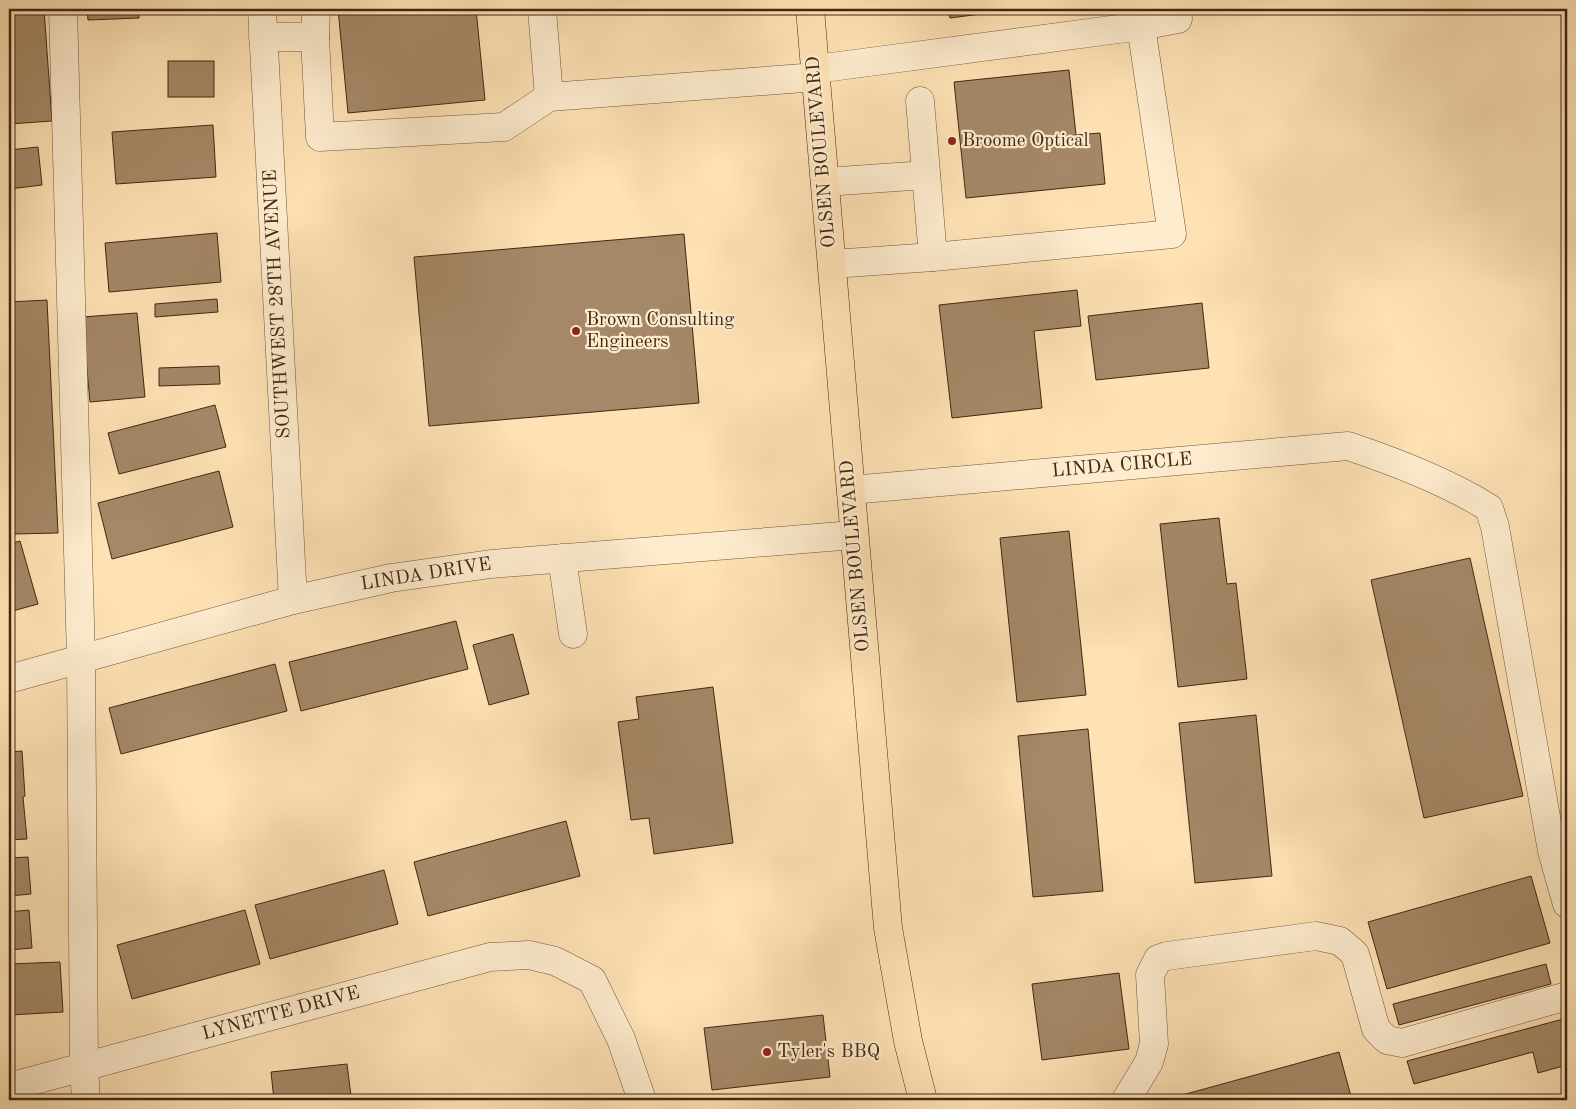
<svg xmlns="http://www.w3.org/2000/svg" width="1576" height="1109" viewBox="0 0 1576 1109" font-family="'Old Standard TT',serif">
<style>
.building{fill:#a48867;stroke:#422713}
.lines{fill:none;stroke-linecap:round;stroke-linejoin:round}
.minor-casing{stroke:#71563b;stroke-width:29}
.major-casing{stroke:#422713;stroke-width:29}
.minor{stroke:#feecce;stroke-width:28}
.major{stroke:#fee2b4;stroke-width:28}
.poi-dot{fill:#8f2418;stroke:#feecce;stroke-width:2}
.labels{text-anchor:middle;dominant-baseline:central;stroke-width:4.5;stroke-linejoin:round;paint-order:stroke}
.poi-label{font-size:19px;fill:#422713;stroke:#feecce;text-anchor:start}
.street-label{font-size:19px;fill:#422713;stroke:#feecce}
</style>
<rect width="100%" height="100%" fill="#fee2b4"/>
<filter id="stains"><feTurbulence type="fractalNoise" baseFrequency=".004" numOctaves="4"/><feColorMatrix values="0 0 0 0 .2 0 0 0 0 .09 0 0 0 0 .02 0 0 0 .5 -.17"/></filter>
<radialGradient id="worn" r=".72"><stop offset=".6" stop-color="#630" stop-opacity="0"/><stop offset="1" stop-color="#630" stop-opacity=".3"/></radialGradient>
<!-- building -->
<g class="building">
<polygon points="9,9 44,9 52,121 9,124"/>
<polygon points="87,9 139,9 139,18 88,20"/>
<polygon points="338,9 476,9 485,100 348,113"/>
<polygon points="949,9 1020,9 950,18"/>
<rect x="168" y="61" width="46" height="36"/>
<polygon points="1069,70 1076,135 1100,133 1105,184 966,198 954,82"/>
<polygon points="213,125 216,177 116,184 112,132"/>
<polygon points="38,147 42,185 9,189 9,150"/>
<polygon points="217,233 221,282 109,292 105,243"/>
<polygon points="684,234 699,403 429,426 414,257"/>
<polygon points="1077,290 1081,326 1034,331 1042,408 952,418 939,305"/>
<polygon points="217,299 218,312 155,317 155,304"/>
<polygon points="47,300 58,533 14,534 9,428 9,302"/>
<polygon points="1202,303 1209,368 1096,380 1088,316"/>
<polygon points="137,313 145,397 90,402 82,317"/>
<polygon points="219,366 220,384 159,386 159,368"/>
<polygon points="215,405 226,447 119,474 108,433"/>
<polygon points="219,471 233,527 112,559 98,503"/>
<polygon points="1219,518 1227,584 1236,583 1247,679 1178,687 1160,524"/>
<polygon points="1069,531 1086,695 1017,702 1000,538"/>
<polygon points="20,541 38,604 9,612 9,544"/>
<polygon points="1470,558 1523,796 1424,818 1371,580"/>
<polygon points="456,621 468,669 301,711 289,662"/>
<polygon points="513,634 529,694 489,705 473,645"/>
<polygon points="275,664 287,711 121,754 109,708"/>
<polygon points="713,687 733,843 654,854 649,818 631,820 618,722 639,719 636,697"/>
<polygon points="1256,715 1272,876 1195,883 1179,723"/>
<polygon points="1088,729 1103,891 1033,897 1018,736"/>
<polygon points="22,751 25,796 23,797 27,839 9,840 9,752"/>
<polygon points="566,821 580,876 428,916 414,862"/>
<polygon points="28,857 31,894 9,896 9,858"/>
<polygon points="384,870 398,924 270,959 255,905"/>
<polygon points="1531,876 1550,943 1387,989 1368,922"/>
<polygon points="9,906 9,912 29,910 32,948 9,950"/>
<polygon points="245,910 260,964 132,999 117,945"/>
<polygon points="60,962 63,1012 9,1015 9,964"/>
<polygon points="1546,964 1551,984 1399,1025 1393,1004"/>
<polygon points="1119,973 1129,1049 1042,1060 1032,984"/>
<polygon points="823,1015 830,1077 712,1090 704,1028"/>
<polygon points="1567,1018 1567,1065 1538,1073 1533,1052 1414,1084 1407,1061"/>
<polygon points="1339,1052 1352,1100 1164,1100"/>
<polygon points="347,1064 351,1096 313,1100 274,1100 271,1072"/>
</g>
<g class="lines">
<!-- minor casing -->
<g class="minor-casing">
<g id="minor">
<polyline points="63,9 81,659 84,1067 86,1100"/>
<polyline points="262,9 293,600"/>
<polyline points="542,9 549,97 817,77"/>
<polyline points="263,37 315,37 320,137 504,127 549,97"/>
<polyline points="315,37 316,9"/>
<polyline points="816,69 1141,26 1178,19 1176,9"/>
<polyline points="920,101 933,257 1172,234 1141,26"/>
<polyline points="825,182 926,175"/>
<polyline points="832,264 933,257"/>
<path d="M851,490L1348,446C1396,462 1446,481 1489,508L1495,527L1552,851L1567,904"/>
<polyline points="562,558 573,634"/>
<polyline points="9,679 293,600 391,578 491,564 854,535"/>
<polyline points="9,1087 490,957 529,955 555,961 592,980 621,1039 642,1100"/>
<polyline points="1126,1100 1149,1062 1154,1044 1150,975 1158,959 1167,956 1316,936 1340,941 1355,954 1376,1029 1387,1040 1402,1043 1567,996"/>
</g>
</g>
<!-- major casing -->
<g class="major-casing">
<polyline id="major" points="810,9 888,928 908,1041 923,1100"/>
</g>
<!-- minor -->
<use href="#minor" class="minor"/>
<!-- major -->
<use href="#major" class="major"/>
</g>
<!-- markers -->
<g class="poi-dot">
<circle cx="952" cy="141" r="5"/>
<circle cx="576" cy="331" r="5"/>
<circle cx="767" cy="1052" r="5"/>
</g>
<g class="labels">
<!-- poi labels -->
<g class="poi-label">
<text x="962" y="141">Broome Optical</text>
<text x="586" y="320">Brown Consulting<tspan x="586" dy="22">Engineers</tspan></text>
<text x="777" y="1052">Tyler's BBQ</text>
</g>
<!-- street labels -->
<g class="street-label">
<text transform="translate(822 152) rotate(-95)">OLSEN BOULEVARD</text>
<text transform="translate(278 304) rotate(-93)">SOUTHWEST 28TH AVENUE</text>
<text transform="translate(1122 466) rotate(-5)">LINDA CIRCLE</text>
<text transform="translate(856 556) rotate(-95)">OLSEN BOULEVARD</text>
<text transform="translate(426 575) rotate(-9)">LINDA DRIVE</text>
<text transform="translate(281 1014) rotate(-15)">LYNETTE DRIVE</text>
</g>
</g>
<!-- margin -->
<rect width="1576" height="1109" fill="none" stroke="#fee2b4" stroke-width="30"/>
<rect x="10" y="10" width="1556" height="1089" fill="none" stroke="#422713" stroke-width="2.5"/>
<rect x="15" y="15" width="1546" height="1079" fill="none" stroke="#422713"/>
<rect width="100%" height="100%" filter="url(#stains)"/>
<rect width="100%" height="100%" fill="url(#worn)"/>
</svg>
